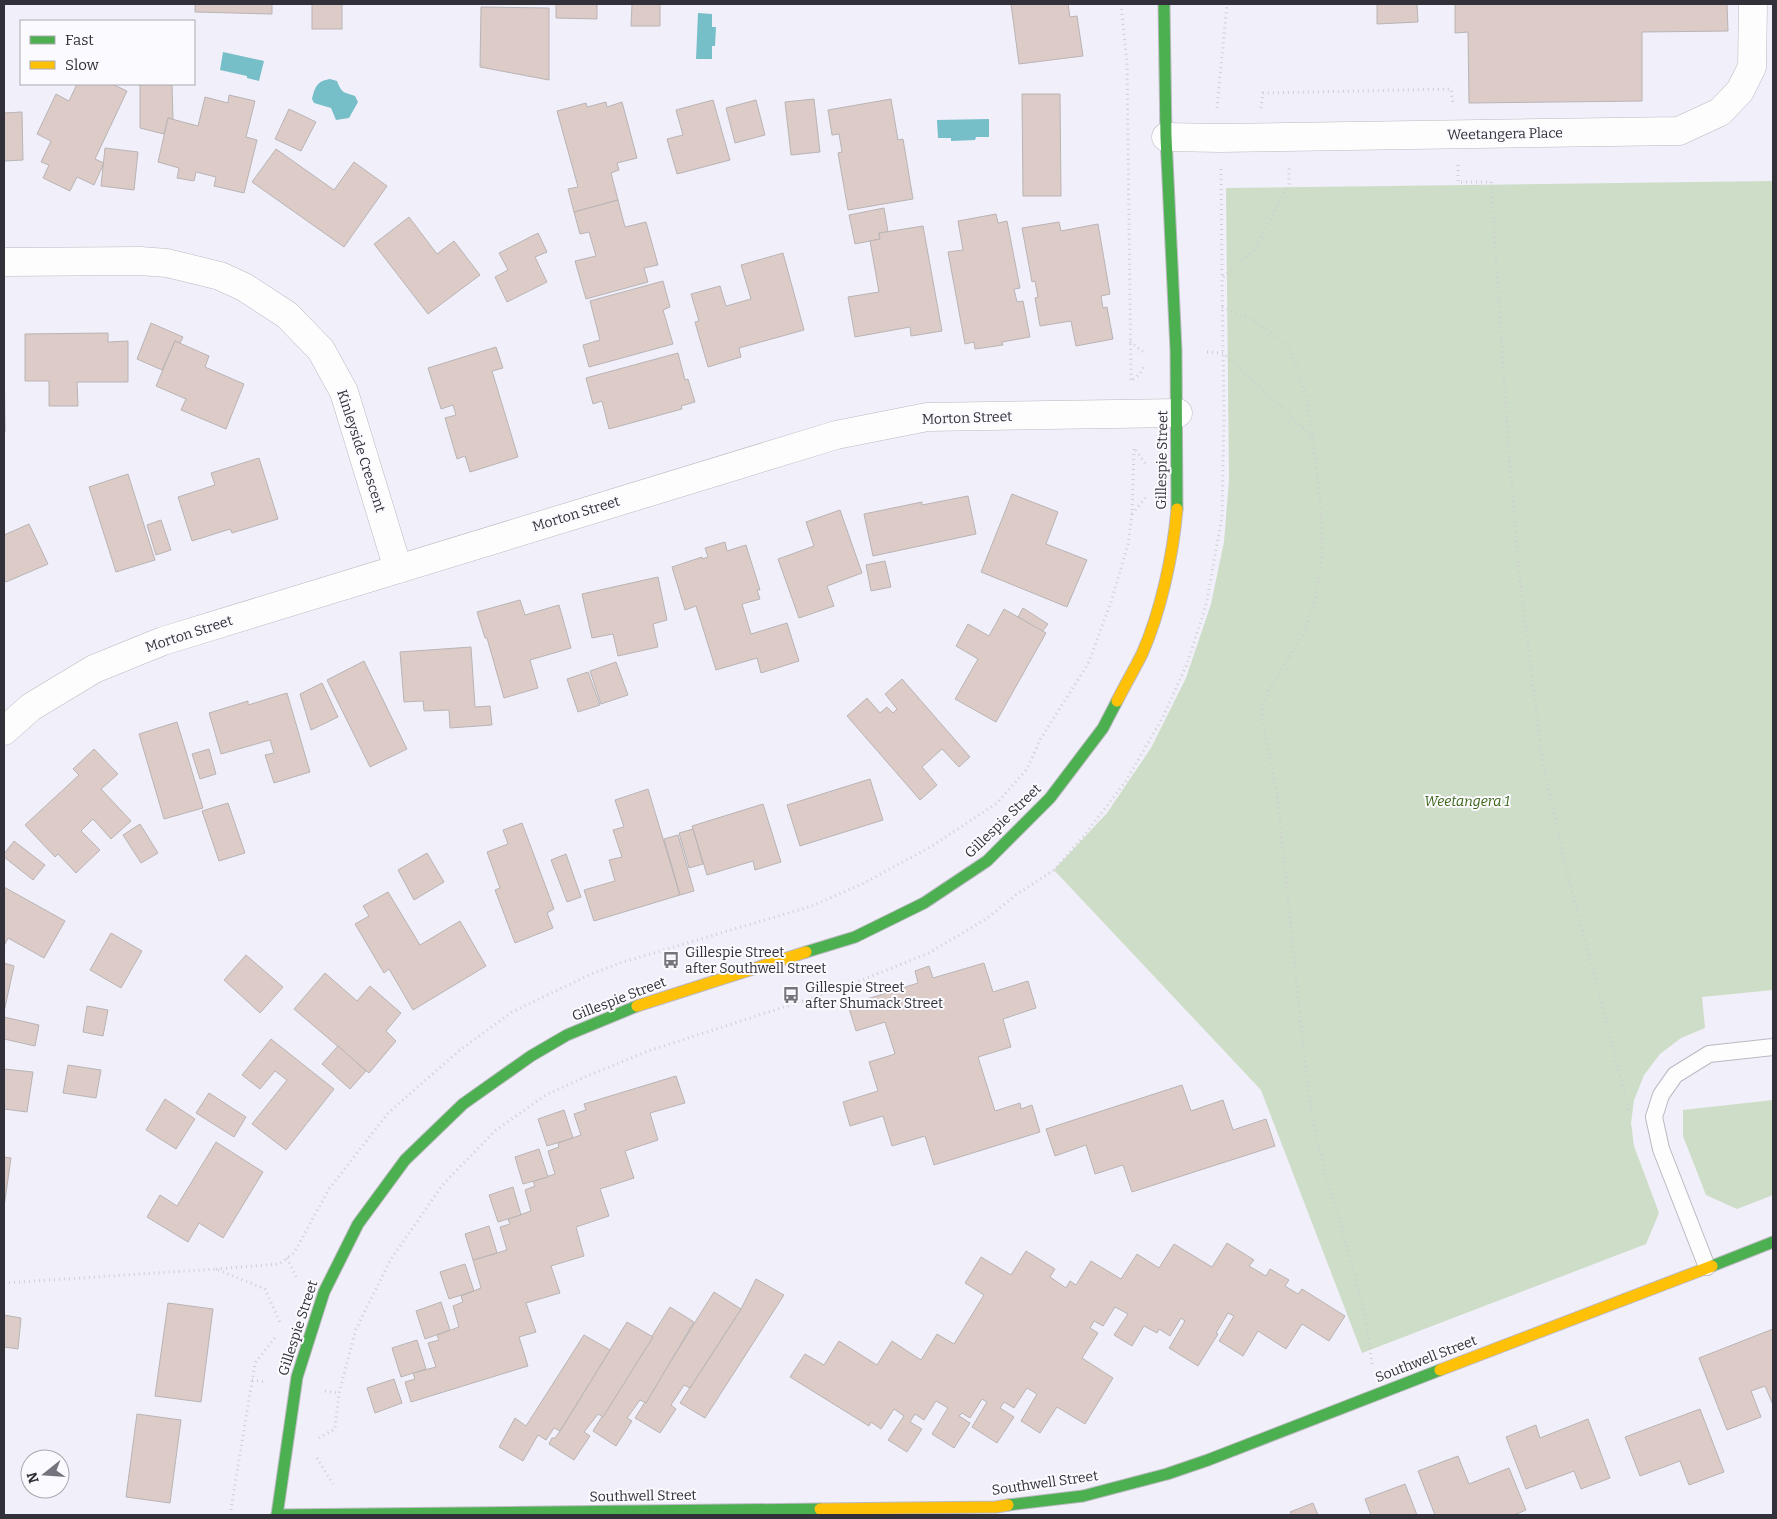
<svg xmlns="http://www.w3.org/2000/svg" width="1777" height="1519" viewBox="0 0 1777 1519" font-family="Bitter,serif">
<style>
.green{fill:#cdddc7}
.water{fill:#76bfc9}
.building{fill:#dccbc6;stroke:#b9b4b6}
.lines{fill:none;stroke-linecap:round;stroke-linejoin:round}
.lane-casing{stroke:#bbb9c1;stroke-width:18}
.street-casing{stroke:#bbb9c1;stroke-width:29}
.fast-casing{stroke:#bbb9c1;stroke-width:13}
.slow-casing{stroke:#bbb9c1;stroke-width:13}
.path{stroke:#cfced3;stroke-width:3;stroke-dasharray:1 4;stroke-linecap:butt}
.lane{stroke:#fdfdfe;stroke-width:16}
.street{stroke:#fdfdfe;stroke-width:28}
.fast{stroke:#4caf50;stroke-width:11}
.slow{stroke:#ffc107;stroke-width:11}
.labels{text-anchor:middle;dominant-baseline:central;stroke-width:4;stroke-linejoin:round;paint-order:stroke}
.street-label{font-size:14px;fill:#323039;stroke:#fbfaff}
.park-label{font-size:14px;font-style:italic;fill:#396515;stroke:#fbfaff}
.poi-label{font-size:14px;fill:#323039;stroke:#fbfaff;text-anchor:start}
</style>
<rect width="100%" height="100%" fill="#f1eff9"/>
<!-- green -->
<g class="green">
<polygon points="1773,181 1773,990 1702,997 1705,1028 1681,1038 1660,1054 1644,1075 1634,1100 1631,1123 1634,1146 1659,1213 1646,1244 1362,1353 1261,1090 1054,870 1107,813 1151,748 1186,678 1211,604 1224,542 1229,480 1226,188"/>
<polygon points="1773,1100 1773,1195 1737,1209 1706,1195 1683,1136 1683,1110"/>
</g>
<!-- water -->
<g class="water">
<polygon points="698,13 712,14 712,27 716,27 715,46 712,46 712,59 696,59"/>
<polygon points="223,52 264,61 259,81 247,78 247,76 220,70"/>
<path d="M330,79L337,81C342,94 344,92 355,96L358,102L349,118L336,120L331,108L314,103L312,99C315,87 317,81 330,79Z"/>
<polygon points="989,119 989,137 976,137 975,140 951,141 951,138 938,138 937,120"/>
</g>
<!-- building -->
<g class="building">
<polygon points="195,4 272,4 272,14 195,12"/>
<rect x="312" y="4" width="30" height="25"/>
<polygon points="556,4 597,4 597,19 556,18"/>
<polygon points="632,4 660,4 660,26 631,26"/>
<polygon points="1011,4 1068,4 1070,17 1077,16 1083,56 1019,64"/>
<polygon points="1377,4 1417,4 1418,22 1377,24"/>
<polygon points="1455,4 1727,4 1728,31 1642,32 1642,101 1469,103 1468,32 1455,33"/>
<polygon points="481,7 549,8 549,80 480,67"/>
<polygon points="77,84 112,84 127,91 95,159 104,163 94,185 77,177 70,191 43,178 49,165 41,162 51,141 37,134 56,94 69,101"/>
<polygon points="140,84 172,84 173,119 168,118 164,134 140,128"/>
<polygon points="1022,94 1060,94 1061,196 1023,196"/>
<polygon points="229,95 255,101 246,137 257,140 244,193 214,186 216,177 196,172 194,181 177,178 179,168 158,162 168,118 198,126 205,97 228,103"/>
<polygon points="814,99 820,152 791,155 785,102"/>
<polygon points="891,99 898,140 903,139 913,199 848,210 838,153 842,152 839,134 832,135 828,110"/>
<polygon points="713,100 730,160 677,174 667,139 683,135 676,110"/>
<polygon points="756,100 765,135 735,143 726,108"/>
<polygon points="606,102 607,107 622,102 637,158 617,163 619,170 611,173 618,200 574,212 568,189 578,187 557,111 586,103 587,107"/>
<polygon points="289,109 316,122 301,151 275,139"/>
<polygon points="22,112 23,160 4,161 4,113"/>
<polygon points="105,148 138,152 134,190 101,186"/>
<polygon points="276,149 334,190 354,162 387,186 344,247 252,182"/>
<polygon points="618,200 625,227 646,222 658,265 644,268 648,282 586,299 575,261 596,256 589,232 580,234 574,212"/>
<polygon points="884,208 888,232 879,233 880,239 855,244 849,215"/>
<polygon points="996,214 998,223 1007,221 1020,288 1014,289 1017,302 1023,301 1030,337 1002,342 1003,345 975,349 974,342 965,344 948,252 963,250 958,221"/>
<polygon points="409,217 437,254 454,241 480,275 428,314 374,244"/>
<polygon points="1059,222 1061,231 1098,224 1110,294 1101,296 1103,308 1107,307 1113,339 1076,346 1071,321 1040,326 1035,298 1038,297 1035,281 1032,282 1022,228"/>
<polygon points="923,226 942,331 911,336 910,327 855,337 848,297 879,292 870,241 880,239 879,233"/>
<polygon points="538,233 547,252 535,257 547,282 507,302 495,277 508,270 499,253"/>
<polygon points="783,253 804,330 739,348 741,357 708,367 695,322 699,321 691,294 720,286 726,306 751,299 741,265"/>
<polygon points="663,281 670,307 663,310 673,344 589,367 583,345 600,340 590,301"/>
<polygon points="151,323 183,337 180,343 175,341 162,370 137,359"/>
<polygon points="108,333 108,342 128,341 128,382 77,382 78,406 49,406 49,381 25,381 25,334"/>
<polygon points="175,341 209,356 205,367 244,384 226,429 181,410 186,399 156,386"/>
<polygon points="4,346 5,432 4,432"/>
<polygon points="496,347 503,368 492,371 518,457 470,472 465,456 457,459 445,418 456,415 453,405 441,409 428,368"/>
<polygon points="678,353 685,380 688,379 695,402 681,406 682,409 609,429 602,401 593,404 586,378"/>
<polygon points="259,458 278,519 232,533 230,529 192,541 178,497 215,485 211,473"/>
<polygon points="128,474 155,560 116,572 89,487"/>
<polygon points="1012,494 1058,512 1046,544 1087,560 1067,607 981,572"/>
<polygon points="968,496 976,534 873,556 864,514 922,502 922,505"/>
<polygon points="840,510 862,573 827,586 834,606 799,618 778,559 814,546 806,522"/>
<polygon points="161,520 171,550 156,555 147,525"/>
<polygon points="29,524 48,564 6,582 4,580 4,535"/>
<polygon points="725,542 727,551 746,545 760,590 757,590 760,599 742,604 751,634 787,623 799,661 761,673 757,658 716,670 696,606 685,610 672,567 702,557 702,559 708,557 705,548"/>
<polygon points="885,561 891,587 871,591 866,565"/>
<polygon points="658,577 667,620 653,624 658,647 618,656 613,634 592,638 582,594"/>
<polygon points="520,600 525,615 559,605 571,648 530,660 538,688 504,698 487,638 485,638 477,612"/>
<polygon points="1023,608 1048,624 1042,632 1018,617"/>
<polygon points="1004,609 1046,633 996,722 955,699 978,659 956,646 968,624 989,636"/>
<polygon points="471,647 475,707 490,706 492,725 450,728 449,710 424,711 423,701 404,702 400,652"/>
<polygon points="364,661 407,749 370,767 327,680"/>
<polygon points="616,662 628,695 601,704 590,671"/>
<polygon points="588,672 600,705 578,712 567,679"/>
<polygon points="902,679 970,757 959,767 942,749 922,767 937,785 920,800 847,716 867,698 880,713 887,707 893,713 897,709 885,694"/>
<polygon points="322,683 338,717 311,730 300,694"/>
<polygon points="287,693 310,772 274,783 265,755 274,753 270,740 221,754 209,713 248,701 248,705"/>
<polygon points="177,722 203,808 164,819 139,734"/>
<polygon points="94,749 118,774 101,789 131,821 111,839 93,819 81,831 100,850 76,873 58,854 55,857 25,825 79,775 73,769"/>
<polygon points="209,749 216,774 200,779 192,754"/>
<polygon points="870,779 883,820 800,846 787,805"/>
<polygon points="648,789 680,895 594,921 584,890 615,881 609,860 622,857 613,830 624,827 615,800"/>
<polygon points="228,803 245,853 219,861 202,811"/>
<polygon points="763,804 781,862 755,870 753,861 707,875 692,826"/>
<polygon points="522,823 554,909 547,913 553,928 515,943 495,890 500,888 487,852 508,844 503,830"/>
<polygon points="140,824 158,853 141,863 123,835"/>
<polygon points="693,829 703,864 689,868 679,833"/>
<polygon points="678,835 694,891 680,895 664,839"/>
<polygon points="14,841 45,865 33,880 4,857 4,854"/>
<polygon points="427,853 444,882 414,900 398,870"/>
<polygon points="566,854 581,897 567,902 551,860"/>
<polygon points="4,887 65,921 44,958 8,938 4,946"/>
<polygon points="388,892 420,945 460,921 486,966 413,1010 389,969 384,973 355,924 369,916 363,906"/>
<polygon points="111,933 142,951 121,988 90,970"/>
<polygon points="246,955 283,987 260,1013 224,980"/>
<polygon points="4,963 14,966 4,1012"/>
<polygon points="984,963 993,992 1028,981 1036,1008 1003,1019 1011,1047 978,1057 995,1111 1020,1103 1021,1109 1032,1105 1040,1132 934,1165 925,1136 892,1146 883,1116 850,1126 843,1102 878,1091 869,1062 895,1054 885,1022 856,1031 848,1005 918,983 915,971 929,966 933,978"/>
<polygon points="325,973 357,1001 370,986 401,1013 386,1031 396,1041 369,1073 294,1009"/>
<polygon points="87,1006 108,1010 103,1036 83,1032"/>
<polygon points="4,1017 39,1025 35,1046 4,1039"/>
<polygon points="271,1039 334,1089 286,1150 252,1124 287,1080 275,1071 260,1089 242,1075"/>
<polygon points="338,1046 366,1071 350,1089 322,1064"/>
<polygon points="68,1065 101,1070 96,1098 63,1093"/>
<polygon points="4,1069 33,1072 27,1112 4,1109"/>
<polygon points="676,1076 685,1103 650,1113 658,1140 625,1151 634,1178 600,1189 609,1216 576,1227 584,1256 551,1266 560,1293 526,1303 536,1332 519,1337 528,1366 411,1402 405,1382 415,1379 413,1373 436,1367 428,1343 439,1340 437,1335 459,1327 453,1306 463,1302 461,1296 481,1288 473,1260 507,1250 500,1227 510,1224 508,1219 531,1211 525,1190 535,1186 533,1181 555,1174 548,1151 559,1147 558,1143 581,1135 574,1114 586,1110 584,1104"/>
<polygon points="1182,1085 1191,1111 1223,1100 1233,1130 1266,1119 1275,1146 1132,1192 1123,1165 1095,1174 1086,1145 1055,1156 1046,1129"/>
<polygon points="209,1093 246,1117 234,1137 196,1113"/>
<polygon points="165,1099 195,1119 176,1149 146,1130"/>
<polygon points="564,1110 573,1138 547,1146 538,1119"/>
<polygon points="216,1142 263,1172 223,1238 199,1223 188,1242 147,1217 160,1195 177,1206"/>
<polygon points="539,1149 548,1177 523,1184 515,1157"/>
<polygon points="4,1157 11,1158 4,1207"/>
<polygon points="513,1187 521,1215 498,1222 489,1195"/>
<polygon points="489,1226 497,1253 473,1260 465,1234"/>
<polygon points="1227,1243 1254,1260 1249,1266 1266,1276 1270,1269 1289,1280 1285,1286 1298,1294 1302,1289 1345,1316 1329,1341 1302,1324 1286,1349 1258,1331 1243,1356 1219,1341 1234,1316 1228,1313 1216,1333 1218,1334 1198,1366 1169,1348 1185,1321 1181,1318 1170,1336 1159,1329 1157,1333 1144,1326 1132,1346 1114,1335 1128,1314 1115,1307 1103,1326 1094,1321 1090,1328 1098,1333 1082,1358 1113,1378 1085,1424 1057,1407 1040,1433 1021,1421 1037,1394 1027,1388 1014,1408 1004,1402 1000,1408 1014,1417 997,1443 972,1427 987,1402 982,1399 970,1418 962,1413 959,1416 970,1423 954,1448 932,1434 948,1408 936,1401 924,1420 915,1414 910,1422 922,1429 907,1452 888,1440 904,1416 894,1409 881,1429 871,1422 869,1426 790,1377 805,1354 824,1365 839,1341 877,1365 892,1341 921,1360 937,1334 954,1344 984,1295 965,1283 981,1257 1011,1275 1026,1251 1055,1269 1050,1277 1066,1288 1070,1281 1076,1285 1091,1261 1121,1279 1137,1254 1159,1268 1174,1244 1212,1267"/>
<polygon points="465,1264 474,1291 449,1299 440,1272"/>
<polygon points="756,1279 784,1295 705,1418 680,1403 741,1309"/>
<polygon points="714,1292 741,1309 690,1388 684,1385 671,1405 676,1409 660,1433 635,1418"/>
<polygon points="441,1302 450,1330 425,1339 416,1311"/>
<polygon points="168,1303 213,1309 201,1402 155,1396"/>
<polygon points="670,1307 694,1322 646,1403 640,1400 627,1418 632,1421 616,1446 593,1431"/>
<polygon points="4,1315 21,1318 18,1349 4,1347"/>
<polygon points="627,1322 653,1337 603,1417 598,1414 584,1432 590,1436 574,1460 549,1444 552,1438 555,1438 560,1431"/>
<polygon points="1773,1329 1773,1405 1765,1386 1751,1391 1761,1417 1727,1430 1699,1358"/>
<polygon points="584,1335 610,1350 560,1431 554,1428 546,1440 538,1435 523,1461 499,1447 515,1418 526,1426"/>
<polygon points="417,1340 426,1369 401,1377 392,1348"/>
<polygon points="394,1379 402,1403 375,1413 367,1388"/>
<polygon points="1700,1409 1724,1472 1689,1485 1680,1461 1640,1476 1625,1437"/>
<polygon points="137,1414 181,1420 170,1503 126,1497"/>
<polygon points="1588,1419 1610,1478 1581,1489 1574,1471 1526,1489 1506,1437 1536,1425 1540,1438"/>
<polygon points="1458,1456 1469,1484 1509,1468 1526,1510 1514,1515 1435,1515 1418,1471"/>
<polygon points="1405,1484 1417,1515 1371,1515 1365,1499"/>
<polygon points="1313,1503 1318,1515 1292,1515 1290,1512"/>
</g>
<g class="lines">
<!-- lane casing -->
<g class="lane-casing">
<polyline id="lane" points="1707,1267 1661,1149 1654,1117 1661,1095 1675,1075 1709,1054 1773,1047"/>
</g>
<!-- street casing -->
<g class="street-casing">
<g id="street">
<polyline points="1166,137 1220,138 1679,131 1720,112 1740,91 1752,67 1753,4"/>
<polyline points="4,262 140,261 167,263 220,276 244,287 287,315 321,350 344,392 398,569"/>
<polyline points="4,731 31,707 94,669 163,641 836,435 927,417 1178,413"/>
</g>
</g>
<!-- fast casing -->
<g class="fast-casing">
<g id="fast">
<polyline points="1164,4 1166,137 1176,350 1177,509"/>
<polyline points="806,952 855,937 924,903 987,861 1050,798 1103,728 1117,701"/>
<polyline points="1712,1266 1773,1242"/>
<polyline points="1008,1505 1083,1496 1167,1474 1208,1460 1440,1370"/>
<polyline points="277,1515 297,1377 324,1292 358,1224 405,1160 463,1104 531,1056 567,1035 637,1006"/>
<polyline points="277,1515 820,1509"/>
</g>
</g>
<!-- slow casing -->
<g class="slow-casing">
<g id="slow">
<path d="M1117,701C1125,685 1134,670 1142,654C1161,611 1173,555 1177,509"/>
<polyline points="637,1006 806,952"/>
<polyline points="1440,1370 1712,1266"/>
<polyline points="820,1509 996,1507 1008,1505"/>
</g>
</g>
<!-- path -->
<g class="path">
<polyline points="1121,4 1127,63 1131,381 1140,374 1145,364"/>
<polyline points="1217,108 1227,4"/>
<polyline points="1261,108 1263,93 1451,89 1453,104"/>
<polyline points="1458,165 1458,182 1491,182 1509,454 1519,571 1542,758 1563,855 1629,1110"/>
<polyline points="1221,169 1222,278"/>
<polyline points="1222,307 1250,318 1277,337 1291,351 1306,395 1313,437"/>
<polyline points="1130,342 1145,353"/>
<polyline points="1207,352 1223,353 1313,437 1321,511 1322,552 1318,584 1312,610 1303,634 1269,690 1261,713 1277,793 1307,1083 1315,1132 1327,1179 1347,1247 1365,1315 1372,1364"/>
<polyline points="1132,514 1147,496"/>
<polyline points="287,1258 297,1279"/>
<polyline points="216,1269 279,1264 294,1253 329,1189 389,1112 460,1050 512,1012 589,975 620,963 812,906 864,883 932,846 997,803 1027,769 1041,738 1088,664 1111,602 1128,544 1132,514 1134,448 1146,464"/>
<polyline points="4,1283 216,1269 265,1289 281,1325"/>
<polyline points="252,1380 266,1382"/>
<polyline points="325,1391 339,1393"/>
<polyline points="319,1438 335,1429 339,1393 356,1329 391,1259 444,1183 496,1130 546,1095 587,1076 651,1050 837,990 929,953 986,919 1016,895 1054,870 1083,837 1126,781 1163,717 1187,664 1206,605 1222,517 1224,415 1222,278 1254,250 1289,184 1289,168"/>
<polyline points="317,1458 333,1484"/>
<polyline points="230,1515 255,1363 277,1335"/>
</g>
<!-- lane -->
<use href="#lane" class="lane"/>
<!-- street -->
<use href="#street" class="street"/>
<!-- fast -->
<use href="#fast" class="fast"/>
<!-- slow -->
<use href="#slow" class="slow"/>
</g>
<!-- icons -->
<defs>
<g id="bus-bare" transform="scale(1.35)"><path d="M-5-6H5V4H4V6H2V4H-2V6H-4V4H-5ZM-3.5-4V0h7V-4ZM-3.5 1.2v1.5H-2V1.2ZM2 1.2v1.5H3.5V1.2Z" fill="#75737c" stroke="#fbfaff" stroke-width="2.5" paint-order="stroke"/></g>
</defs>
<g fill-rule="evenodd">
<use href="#bus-bare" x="671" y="960"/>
<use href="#bus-bare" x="791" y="995"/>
</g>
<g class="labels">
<!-- street labels -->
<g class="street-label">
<text transform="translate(1505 134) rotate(-1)">Weetangera Place</text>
<text transform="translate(967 418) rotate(-2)">Morton Street</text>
<text transform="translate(361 451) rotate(72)">Kinleyside Crescent</text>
<text transform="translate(1162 460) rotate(-89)">Gillespie Street</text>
<text transform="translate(576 514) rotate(-17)">Morton Street</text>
<text transform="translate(189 634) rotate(-18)">Morton Street</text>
<text transform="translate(1003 821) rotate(-44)">Gillespie Street</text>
<text transform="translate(619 999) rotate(-21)">Gillespie Street</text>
<text transform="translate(298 1328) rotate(-72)">Gillespie Street</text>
<text transform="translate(1426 1359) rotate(-21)">Southwell Street</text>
<text transform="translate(1045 1483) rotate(-8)">Southwell Street</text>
<text transform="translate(643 1496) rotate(-1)">Southwell Street</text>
</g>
<!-- park labels -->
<g class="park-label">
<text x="1467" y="801">Weetangera 1</text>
</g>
<!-- poi labels -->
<g class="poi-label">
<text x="685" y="952">Gillespie Street<tspan x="685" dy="16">after Southwell Street</tspan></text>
<text x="805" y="987">Gillespie Street<tspan x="805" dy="16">after Shumack Street</tspan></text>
</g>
</g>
<!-- border -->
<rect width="1777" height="1519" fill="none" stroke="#323039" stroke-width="10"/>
<!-- legend -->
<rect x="20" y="20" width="175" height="65" fill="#fbfaff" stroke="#aba9b0"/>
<rect x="30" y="36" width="25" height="8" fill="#4caf50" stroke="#aba9b0"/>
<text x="65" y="45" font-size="15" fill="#323039">Fast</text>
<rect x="30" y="61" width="25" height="8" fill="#ffc107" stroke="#aba9b0"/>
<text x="65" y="70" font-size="15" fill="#323039">Slow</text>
<!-- north arrow -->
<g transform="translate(45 1474) rotate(253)"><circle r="24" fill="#fbfaff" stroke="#aba9b0"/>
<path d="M0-4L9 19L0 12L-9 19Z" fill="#75737c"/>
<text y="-8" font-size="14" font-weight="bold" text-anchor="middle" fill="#323039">N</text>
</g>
</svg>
